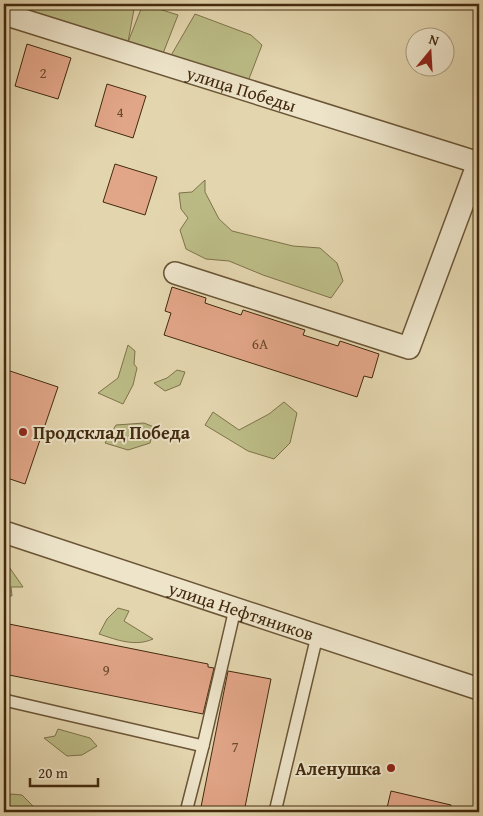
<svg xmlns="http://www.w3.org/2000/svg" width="483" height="816" viewBox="0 0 483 816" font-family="'Gentium Book Plus',serif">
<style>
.green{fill:#bbbb85;stroke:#7f724a}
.building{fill:#e1a587;stroke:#432a0e}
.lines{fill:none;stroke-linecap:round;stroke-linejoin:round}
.service-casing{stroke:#6b5536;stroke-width:14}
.minor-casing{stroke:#6b5536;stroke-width:24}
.service{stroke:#ede4ca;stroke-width:11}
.minor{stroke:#ede4ca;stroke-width:21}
.poi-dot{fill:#8f2418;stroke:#ede4ca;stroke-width:2}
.labels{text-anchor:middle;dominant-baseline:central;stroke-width:4;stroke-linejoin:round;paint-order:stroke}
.number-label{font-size:15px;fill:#6a492c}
.street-label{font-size:18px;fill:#432a0e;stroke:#ede4ca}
.poi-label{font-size:18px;font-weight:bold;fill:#432a0e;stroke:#ede4ca;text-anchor:start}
</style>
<rect width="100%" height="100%" fill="#e3d5ae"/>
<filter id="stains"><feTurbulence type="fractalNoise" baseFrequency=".004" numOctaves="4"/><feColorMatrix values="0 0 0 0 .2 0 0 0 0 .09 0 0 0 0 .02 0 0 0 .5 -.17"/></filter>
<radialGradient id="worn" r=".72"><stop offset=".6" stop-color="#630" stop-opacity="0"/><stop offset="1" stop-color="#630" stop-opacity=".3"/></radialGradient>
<!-- green -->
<g class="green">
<polygon points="23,4 135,4 128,42 143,4 178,15 162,56 23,13"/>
<polygon points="195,14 251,35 262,45 247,84 169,59"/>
<polygon points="205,180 205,192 219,219 232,231 293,246 320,248 337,263 343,281 331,298 263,275 229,261 206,259 186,249 180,230 188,218 181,209 179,193 192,192"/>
<polygon points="128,345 135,351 134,364 137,368 133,385 123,404 98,393 118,378"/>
<polygon points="177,370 185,372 180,385 165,391 154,383 167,378"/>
<polygon points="284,402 297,413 290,443 274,459 248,451 205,425 213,412 239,430 269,414"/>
<polygon points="144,423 154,427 150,443 128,450 105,443 116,425"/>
<polygon points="5,561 23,587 11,587 12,596 4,595"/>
<path d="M118,608L129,611L124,621L153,639C135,647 117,640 99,634L107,619Z"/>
<polygon points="58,729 90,738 97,746 82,755 67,756 44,738 55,736"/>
<polygon points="11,794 22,795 33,806 33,812 4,812 4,803"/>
</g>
<!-- building -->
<g class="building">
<polygon points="27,44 71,58 58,99 15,86"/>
<polygon points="107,84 146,96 133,138 95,126"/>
<polygon points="115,164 157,177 145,215 103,202"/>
<polygon points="172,287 206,298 205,303 241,315 243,310 305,330 303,335 338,346 340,341 379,354 372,378 364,376 357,397 164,335 171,313 165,311"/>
<polygon points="4,369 58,387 25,484 4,477"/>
<polygon points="4,623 208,664 208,667 214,668 203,714 4,674"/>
<polygon points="228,671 271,679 244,812 200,812"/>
<polygon points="391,791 451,805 451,812 386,812"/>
</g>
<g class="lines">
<!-- service casing -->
<g class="service-casing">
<g id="service">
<polyline points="4,700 203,746 235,609"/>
<polyline points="186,812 203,746"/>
<polyline points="275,812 317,636"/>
</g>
</g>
<!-- minor casing -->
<g class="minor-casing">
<g id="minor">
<path id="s1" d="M4,14L479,163"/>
<polyline points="175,273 409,348 478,163"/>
<path id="s2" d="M4,532L479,689"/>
</g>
</g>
<!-- service -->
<use href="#service" class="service"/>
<!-- minor -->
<use href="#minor" class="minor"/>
</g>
<!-- markers -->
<g class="poi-dot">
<circle cx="23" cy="432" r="5"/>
<circle cx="391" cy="768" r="5"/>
</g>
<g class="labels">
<!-- number labels -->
<g class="number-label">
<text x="43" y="72">2</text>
<text x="120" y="111">4</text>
<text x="260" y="343">6А</text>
<text x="106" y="669">9</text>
<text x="235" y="746">7</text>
</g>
<!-- street labels -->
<g class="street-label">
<text stroke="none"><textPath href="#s1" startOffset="249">улица Победы</textPath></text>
<text stroke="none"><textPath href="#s2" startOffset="250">улица Нефтяников</textPath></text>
</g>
<!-- poi labels -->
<g class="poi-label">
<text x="33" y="432">Продсклад Победа</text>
<text x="381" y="768" text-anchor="end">Аленушка</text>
</g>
</g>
<!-- margin -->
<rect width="483" height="816" fill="none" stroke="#e3d5ae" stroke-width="20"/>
<rect x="5" y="5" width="473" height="806" fill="none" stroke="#432a0e" stroke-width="2.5"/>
<rect x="10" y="10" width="463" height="796" fill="none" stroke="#432a0e"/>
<!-- north arrow -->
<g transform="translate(430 52) rotate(18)"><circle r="24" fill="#ede4ca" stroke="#a99a7f"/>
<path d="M0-4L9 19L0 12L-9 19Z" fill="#8f2418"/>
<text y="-8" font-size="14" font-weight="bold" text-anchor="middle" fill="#432a0e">N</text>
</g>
<!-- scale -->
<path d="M30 778v8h68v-8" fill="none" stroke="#432a0e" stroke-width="2.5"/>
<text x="38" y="778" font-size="15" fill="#432a0e" stroke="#ede4ca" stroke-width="4" paint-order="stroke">20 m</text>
<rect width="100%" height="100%" filter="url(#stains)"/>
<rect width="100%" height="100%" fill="url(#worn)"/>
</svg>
